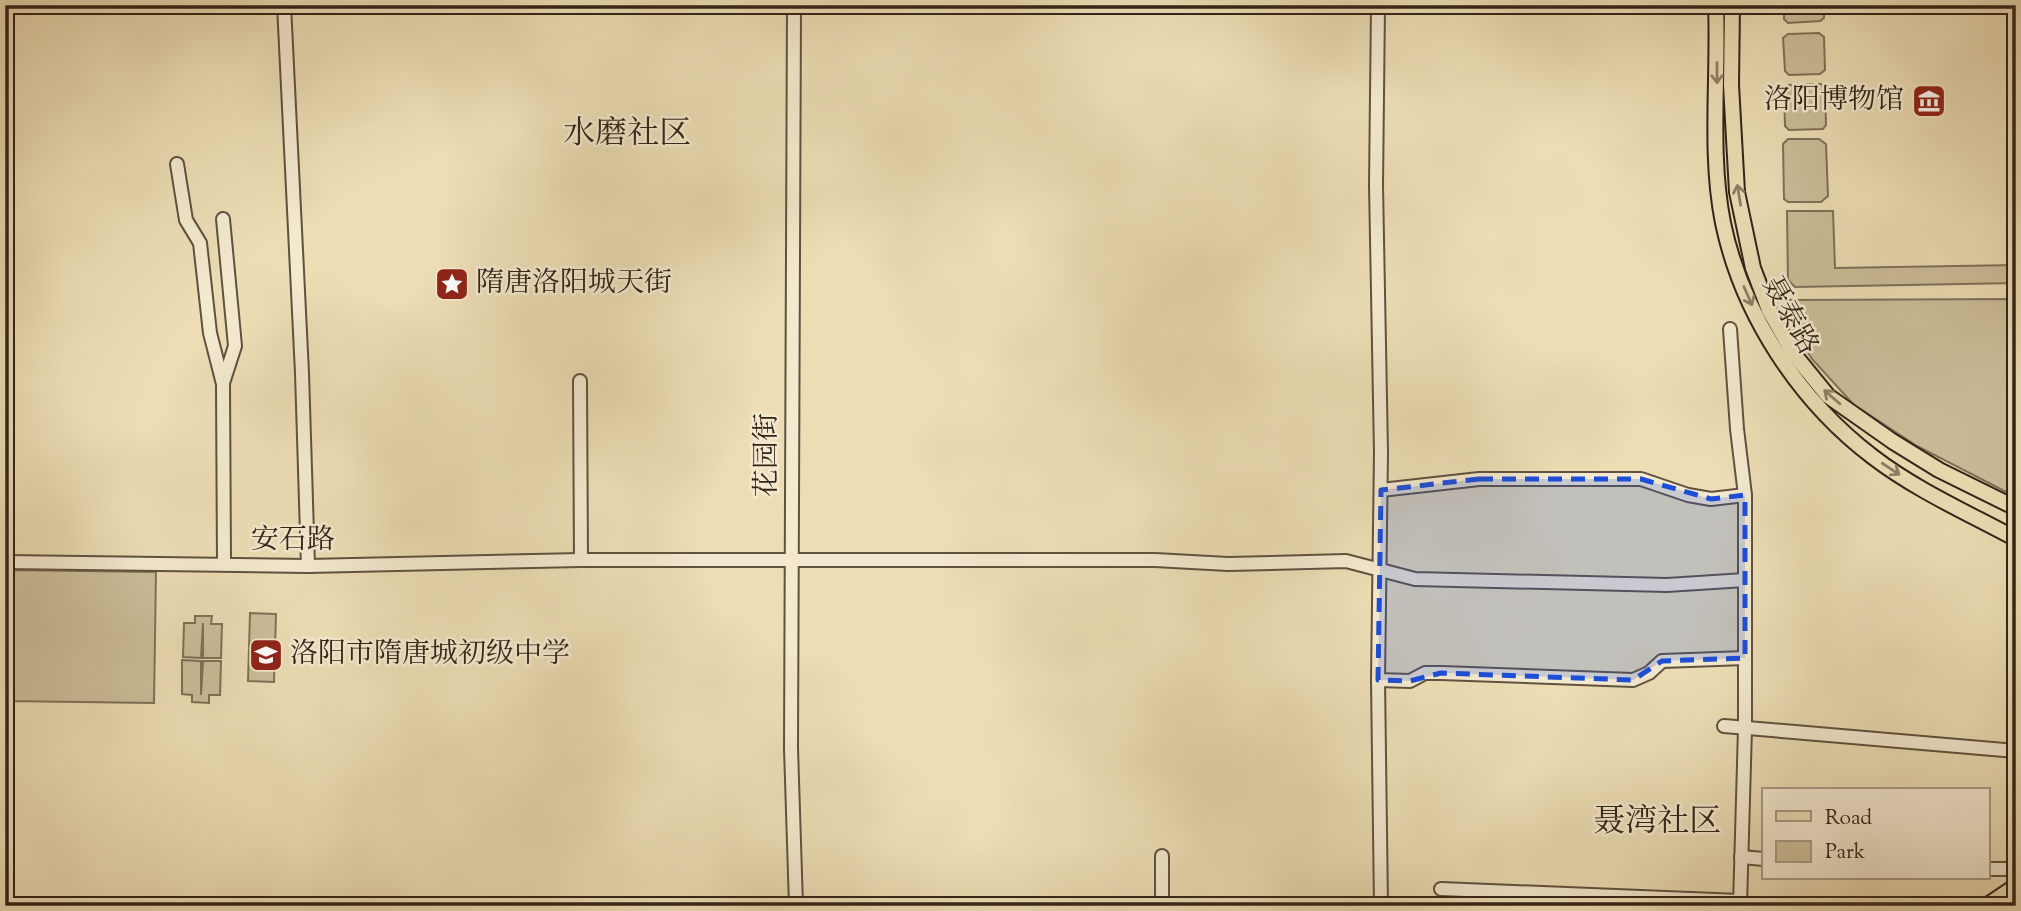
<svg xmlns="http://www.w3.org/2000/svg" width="2021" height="911" viewBox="0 0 2021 911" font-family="'Sorts Mill Goudy','Noto Serif SC',serif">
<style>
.green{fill:#ccbe9a;stroke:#7f7159;stroke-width:2}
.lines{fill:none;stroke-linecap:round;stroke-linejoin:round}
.minor-casing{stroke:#60523f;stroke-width:16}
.major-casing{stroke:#322418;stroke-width:18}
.minor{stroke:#f3e9cf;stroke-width:12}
.major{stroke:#ecddb5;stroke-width:14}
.oneway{stroke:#8f8066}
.marked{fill:#1d4ed8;fill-opacity:0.2;stroke:#1d4ed8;stroke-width:5;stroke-dasharray:14 9;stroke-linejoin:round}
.labels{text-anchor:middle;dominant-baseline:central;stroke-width:5;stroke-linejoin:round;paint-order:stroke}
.poi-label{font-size:28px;fill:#322418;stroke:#f3e9cf;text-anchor:start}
.street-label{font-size:28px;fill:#322418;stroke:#f3e9cf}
.quarter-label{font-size:32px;fill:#322418;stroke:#f3e9cf}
</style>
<rect width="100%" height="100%" fill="#ecddb5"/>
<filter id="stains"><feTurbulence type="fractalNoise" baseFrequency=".00286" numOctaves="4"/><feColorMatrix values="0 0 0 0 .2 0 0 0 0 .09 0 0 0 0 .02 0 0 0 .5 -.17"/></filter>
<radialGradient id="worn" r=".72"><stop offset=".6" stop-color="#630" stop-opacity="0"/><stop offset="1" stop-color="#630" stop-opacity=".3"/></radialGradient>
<!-- green -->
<g class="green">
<polygon points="1784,5 1824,5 1824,18 1820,21 1788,23 1784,19"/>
<polygon points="1819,33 1824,37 1825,70 1820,74 1789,75 1785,71 1783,38 1788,34"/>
<polygon points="1822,84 1825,89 1826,125 1823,129 1789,130 1785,126 1784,89 1788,85"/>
<polygon points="1788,139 1819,139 1826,144 1828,196 1821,202 1788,202 1784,199 1783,144"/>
<polygon points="1787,211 1833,211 1835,268 2016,265 2016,283 1795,287 1788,280"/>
<polygon points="2016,299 2016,497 1917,446 1853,404 1812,359 1785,315 1789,300"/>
<polygon points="5,570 156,572 154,703 5,701"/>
<polygon points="250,613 276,614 274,682 248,681"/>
<polygon points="195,616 212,616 211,624 222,624 221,658 203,658 203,623 201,658 183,657 184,623 195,623"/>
<polygon points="182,660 201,661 201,695 203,661 221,661 220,695 209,695 209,703 192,702 192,695 182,694"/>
</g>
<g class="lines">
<!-- minor casing -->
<g class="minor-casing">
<g id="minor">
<polyline points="284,5 302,373 308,566"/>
<polyline points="794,5 791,748 796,906"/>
<polyline points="1378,5 1376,185 1381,452 1378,680 1381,906"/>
<polyline points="177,164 186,220 200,243 210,333 223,384 224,564"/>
<polyline points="1730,329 1737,429 1745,495 1745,728 1740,906"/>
<polyline points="580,381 581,560 1155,560 1228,564 1346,561 1415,579 1667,585 1745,580"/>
<polyline points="223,383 235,346 223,219"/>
<polyline points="1381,490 1479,479 1641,479 1688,495 1711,499 1745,495"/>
<polyline points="5,562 308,566 581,560"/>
<polyline points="1378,680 1410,681 1425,673 1441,673 1633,680 1649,673 1662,661 1745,658"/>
<polyline points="1724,726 2016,751"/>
<polyline points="1741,857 1764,859"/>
<polyline points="1988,869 2016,869"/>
<polyline points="1441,889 1740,901"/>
<polyline points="1162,906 1162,856"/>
</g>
</g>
<!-- major casing -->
<g class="major-casing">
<g id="major">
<path d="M1716,5C1719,77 1709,153 1723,223C1742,314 1799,401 1873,457C1916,490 1968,513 2016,539"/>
<polyline points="1732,5 1731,85 1737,192 1753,268 1769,310 1793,353 1828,396 1892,441 1939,470 2016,508"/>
<polyline points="1986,906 2016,886"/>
</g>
</g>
<!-- minor -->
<use href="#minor" class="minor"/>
<!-- major -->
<use href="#major" class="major"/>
</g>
<!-- one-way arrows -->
<defs><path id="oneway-shaft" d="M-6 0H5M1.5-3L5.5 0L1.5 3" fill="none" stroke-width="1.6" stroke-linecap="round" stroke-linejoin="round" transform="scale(1.75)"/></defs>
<g class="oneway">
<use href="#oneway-shaft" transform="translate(1717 73) rotate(90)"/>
<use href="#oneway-shaft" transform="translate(1739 195) rotate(-99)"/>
<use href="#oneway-shaft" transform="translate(1748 296) rotate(66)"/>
<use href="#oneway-shaft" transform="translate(1832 397) rotate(-139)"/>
<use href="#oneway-shaft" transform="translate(1891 469) rotate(33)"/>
</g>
<!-- marked area -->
<path class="marked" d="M1479,479H1641L1711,499L1745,495V658L1662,661L1633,680L1441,673L1410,681L1378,680L1381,490Z"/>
<!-- icons -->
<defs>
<g id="museum-square" transform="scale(1.75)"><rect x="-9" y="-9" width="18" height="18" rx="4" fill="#8f2418" stroke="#f3e9cf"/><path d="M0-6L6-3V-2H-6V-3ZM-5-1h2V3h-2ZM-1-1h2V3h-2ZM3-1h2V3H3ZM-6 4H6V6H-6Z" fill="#fff"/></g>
<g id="sight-square" transform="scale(1.75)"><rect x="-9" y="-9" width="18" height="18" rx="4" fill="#8f2418" stroke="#f3e9cf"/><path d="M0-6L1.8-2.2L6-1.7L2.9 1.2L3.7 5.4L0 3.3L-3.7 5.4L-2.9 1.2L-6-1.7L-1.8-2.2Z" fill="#fff"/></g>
<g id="school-square" transform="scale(1.75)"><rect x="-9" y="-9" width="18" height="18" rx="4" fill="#8f2418" stroke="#f3e9cf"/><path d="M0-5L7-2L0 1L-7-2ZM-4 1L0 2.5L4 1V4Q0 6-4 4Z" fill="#fff"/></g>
</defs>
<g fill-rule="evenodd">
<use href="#museum-square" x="1929" y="101"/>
<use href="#sight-square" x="452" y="284"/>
<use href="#school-square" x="266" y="655"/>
</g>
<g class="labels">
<!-- poi labels -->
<g class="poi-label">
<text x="1904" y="101" text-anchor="end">洛阳博物馆</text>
<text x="476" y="284">隋唐洛阳城天街</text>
<text x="290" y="655">洛阳市隋唐城初级中学</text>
</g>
<!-- street labels -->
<g class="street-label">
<text transform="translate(1789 316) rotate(61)">聂泰路</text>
<text transform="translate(768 455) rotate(-90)">花园街</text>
<text x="293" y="541">安石路</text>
</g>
<!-- quarter labels -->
<g class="quarter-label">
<text x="627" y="135">水磨社区</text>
<text x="1657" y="823">聂湾社区</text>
</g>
</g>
<!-- margin -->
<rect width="2021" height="911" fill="none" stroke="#ecddb5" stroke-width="28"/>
<rect x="7" y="7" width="2007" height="897" fill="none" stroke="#322418" stroke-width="3.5"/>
<rect x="14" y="14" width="1993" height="883" fill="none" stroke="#322418" stroke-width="2"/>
<!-- legend -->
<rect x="1762" y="788" width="228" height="91" fill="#f3e9cf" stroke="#a69a86" stroke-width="2"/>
<rect x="1776" y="811" width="35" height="10" fill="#ecddb5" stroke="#a69a86" stroke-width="2"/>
<text x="1825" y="824" font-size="21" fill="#322418">Road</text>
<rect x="1776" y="841" width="35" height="21" fill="#ccbe9a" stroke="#a69a86" stroke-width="2"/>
<text x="1825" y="858" font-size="21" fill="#322418">Park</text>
<rect width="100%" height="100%" filter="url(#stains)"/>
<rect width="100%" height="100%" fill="url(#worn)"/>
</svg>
